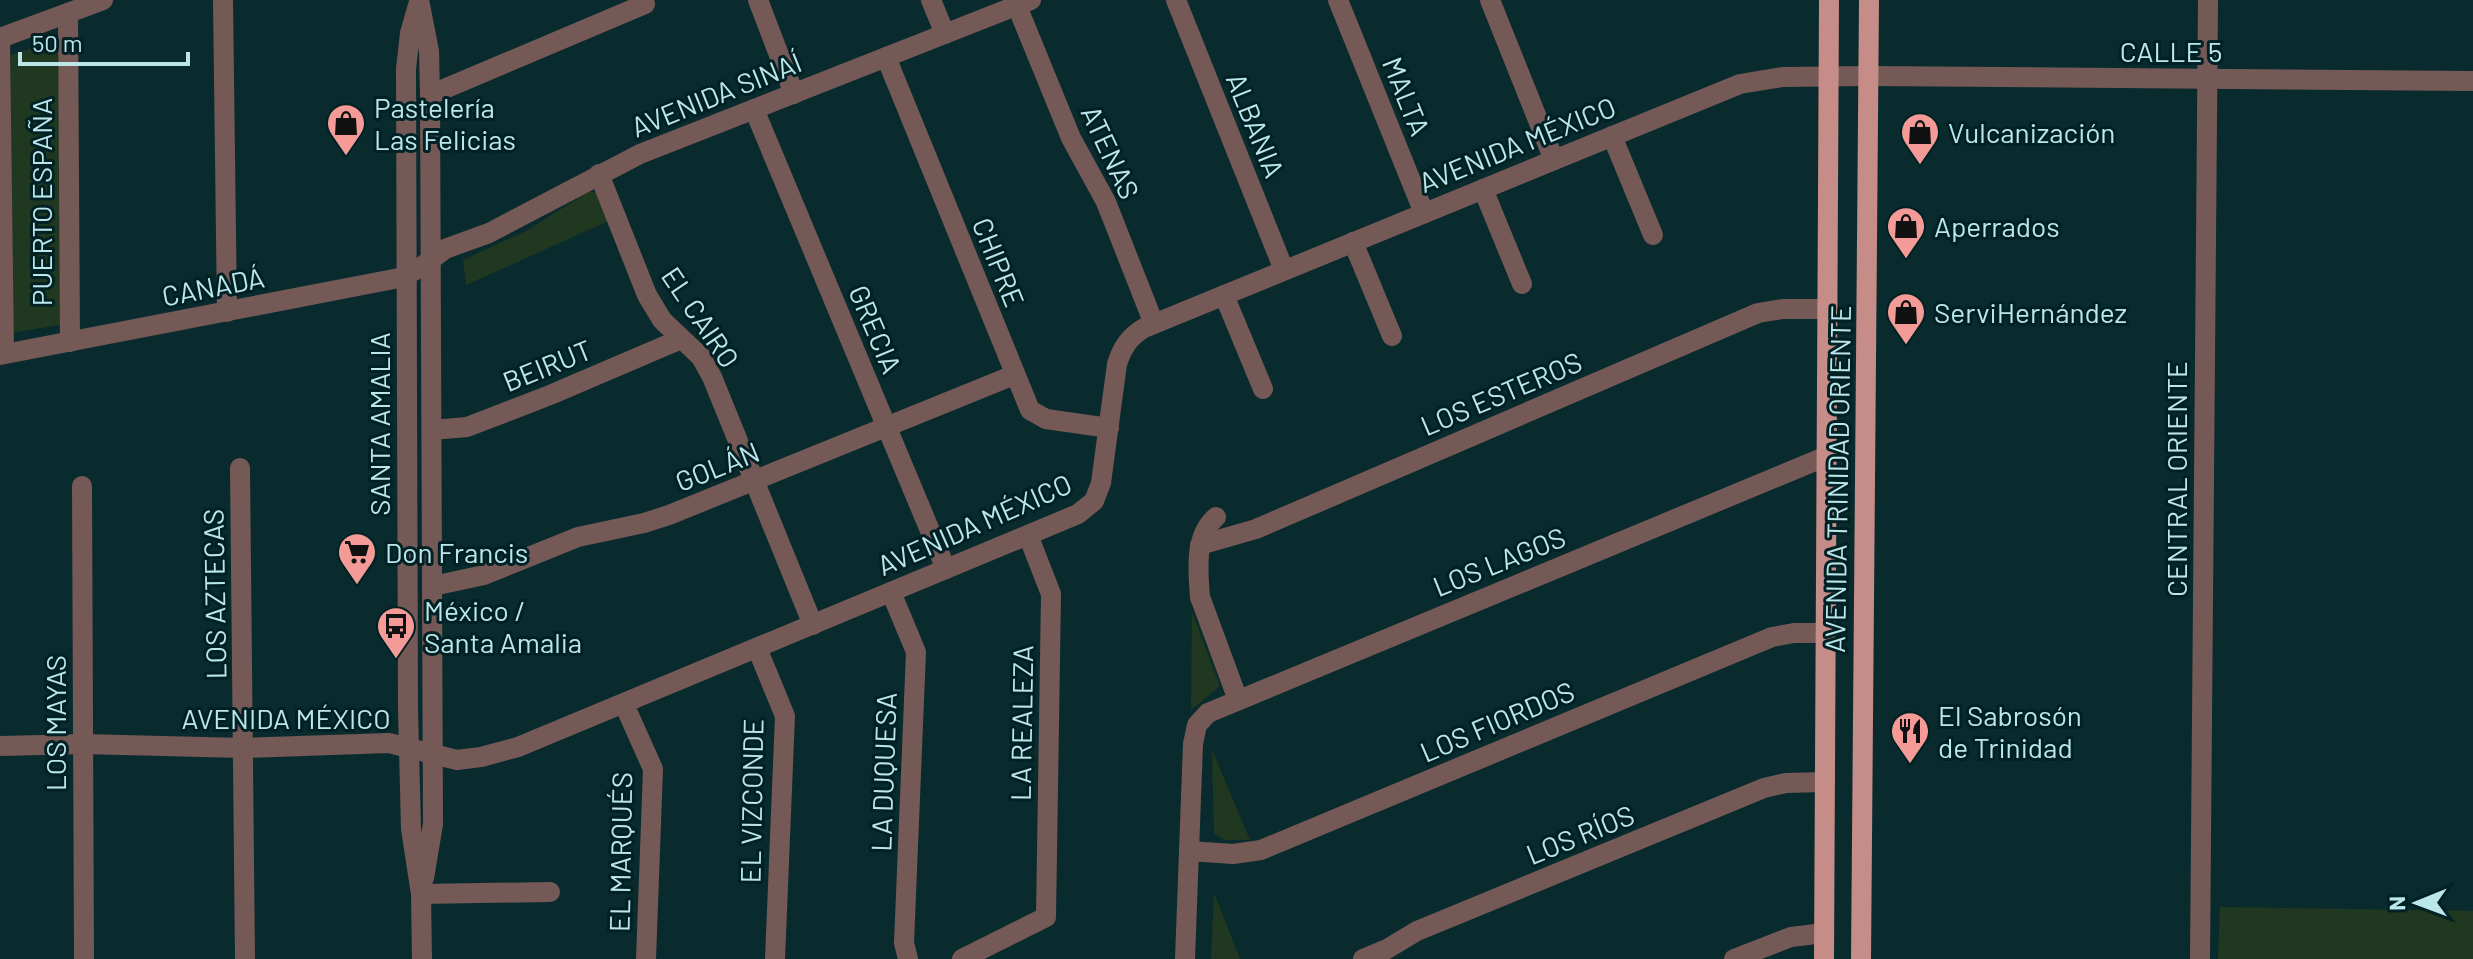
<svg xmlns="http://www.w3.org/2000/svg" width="2473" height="959" viewBox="0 0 2473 959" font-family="Barlow,sans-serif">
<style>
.green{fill:#20381f}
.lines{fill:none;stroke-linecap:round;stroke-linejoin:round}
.minor{stroke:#755957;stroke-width:20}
.major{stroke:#c58c88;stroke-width:20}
.labels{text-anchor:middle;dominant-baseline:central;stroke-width:6;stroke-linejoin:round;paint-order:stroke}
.street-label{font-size:28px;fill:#bbe7eb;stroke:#012124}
.poi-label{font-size:28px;fill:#bbe7eb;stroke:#012124;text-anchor:start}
</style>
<rect width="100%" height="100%" fill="#0a2b2d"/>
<!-- green -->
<g class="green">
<polygon points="58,39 65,324 11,333 11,55"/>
<polygon points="588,192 599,192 613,219 466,285 463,260 526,231"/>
<polygon points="1192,612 1220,686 1191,710"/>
<polygon points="1212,750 1250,840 1225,840 1214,833"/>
<polygon points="1214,893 1240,959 1211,959"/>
<polygon points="2220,907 2473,911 2473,959 2218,959"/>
</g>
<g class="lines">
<!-- minor -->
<g class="minor">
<polyline points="223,0 227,312"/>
<polyline points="419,0 429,51 430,95 433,824 424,878"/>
<polyline points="758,0 794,94"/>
<polyline points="931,0 945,34"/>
<polyline points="1176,0 1284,270"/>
<polyline points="1338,0 1424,213"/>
<polyline points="1490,0 1554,160"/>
<polyline points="419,2 410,33 406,69 408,709 411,829 421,894 422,959"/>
<polyline points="1017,6 1071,138 1106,202 1154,324"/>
<polyline points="68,13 70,342"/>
<polyline points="0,38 4,354"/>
<polyline points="0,38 103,0"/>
<polyline points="886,57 1030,410 1046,419 1109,428"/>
<polyline points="430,95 645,4"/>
<polyline points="754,109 946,569"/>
<polyline points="1612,136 1653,235"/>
<polyline points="599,174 647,295 662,320 701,357 712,377 813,625"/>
<polyline points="1483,189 1522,284"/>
<polyline points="1353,242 1392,336"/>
<polyline points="1224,295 1263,389"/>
<polyline points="0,355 399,278 420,268 445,249 489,233 640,154 1031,0"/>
<polyline points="432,430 467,427 550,395 681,339"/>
<polyline points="240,468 245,959"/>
<polyline points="82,486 84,959"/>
<path d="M1216,517C1194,536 1198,571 1200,597L1238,700"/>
<polyline points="1200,545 1256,529 1758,313 1783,309 1827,309"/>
<polyline points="433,586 484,575 578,537 644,523 669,515 1014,375"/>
<polyline points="891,592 916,652 904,943 908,959"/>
<polyline points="757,648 785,716 775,959"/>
<polyline points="624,704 653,769 646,959"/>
<path d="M0,746L83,744L243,748L389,743L457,760L481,757L518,747L1078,514L1094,501L1101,483L1117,364C1122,348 1129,337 1144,328L1740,84L1783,77L1869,76L2473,81"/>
<polyline points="1189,851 1233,854 1261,850 1772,637 1794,633 1826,633"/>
<polyline points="421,894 550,892"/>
<polyline points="962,959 1046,917 1051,594 1028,535"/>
<polyline points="1185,959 1193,744 1197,725 1208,713 1827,456"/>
<polyline points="1363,959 1387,949 1417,931 1764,788 1786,783 1825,782"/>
<polyline points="1734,959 1791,937 1824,933"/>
<polyline points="2200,959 2208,0"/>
</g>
<!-- major -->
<g class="major">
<polyline points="1824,959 1829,0"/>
<polyline points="1861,959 1869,0"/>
</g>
</g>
<!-- icons -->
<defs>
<g id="shop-pin" transform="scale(2)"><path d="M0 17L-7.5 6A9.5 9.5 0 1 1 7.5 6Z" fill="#f59b97" stroke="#012124"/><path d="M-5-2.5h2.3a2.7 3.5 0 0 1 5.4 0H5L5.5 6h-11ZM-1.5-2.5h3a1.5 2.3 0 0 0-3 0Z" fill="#111"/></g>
<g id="supermarket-pin" transform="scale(2)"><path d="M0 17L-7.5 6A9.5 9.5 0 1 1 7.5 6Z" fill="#f59b97" stroke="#012124"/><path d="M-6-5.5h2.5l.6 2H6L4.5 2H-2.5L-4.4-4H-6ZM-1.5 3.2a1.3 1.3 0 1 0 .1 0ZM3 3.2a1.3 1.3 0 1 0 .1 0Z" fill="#111"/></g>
<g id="bus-pin" transform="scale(2)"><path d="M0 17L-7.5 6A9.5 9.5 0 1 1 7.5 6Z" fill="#f59b97" stroke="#012124"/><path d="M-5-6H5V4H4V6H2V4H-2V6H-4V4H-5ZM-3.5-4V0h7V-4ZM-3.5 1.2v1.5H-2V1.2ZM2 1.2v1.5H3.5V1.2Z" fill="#111"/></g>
<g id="restaurant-pin" transform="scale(2)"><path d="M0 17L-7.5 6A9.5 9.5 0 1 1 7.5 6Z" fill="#f59b97" stroke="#012124"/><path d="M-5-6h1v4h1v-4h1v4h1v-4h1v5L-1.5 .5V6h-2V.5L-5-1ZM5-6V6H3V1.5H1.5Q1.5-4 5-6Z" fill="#111"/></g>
</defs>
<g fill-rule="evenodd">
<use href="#shop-pin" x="346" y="123"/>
<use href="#shop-pin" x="1920" y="132"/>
<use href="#shop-pin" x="1906" y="226"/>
<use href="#shop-pin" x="1906" y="312"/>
<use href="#supermarket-pin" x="357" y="552"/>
<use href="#bus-pin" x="396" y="626"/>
<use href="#restaurant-pin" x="1910" y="731"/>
</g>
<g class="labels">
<!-- street labels -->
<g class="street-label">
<text x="2171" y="51">CALLE 5</text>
<text transform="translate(716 94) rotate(-22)">AVENIDA SINAÍ</text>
<text transform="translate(1407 96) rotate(68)">MALTA</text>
<text transform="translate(1256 125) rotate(68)">ALBANIA</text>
<text transform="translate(1517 144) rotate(-22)">AVENIDA MÉXICO</text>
<text transform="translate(1111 152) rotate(65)">ATENAS</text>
<text transform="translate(41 202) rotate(-90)">PUERTO ESPAÑA</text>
<text transform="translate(999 262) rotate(68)">CHIPRE</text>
<text transform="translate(213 286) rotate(-11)">CANADÁ</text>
<text transform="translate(701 317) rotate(56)">EL CAIRO</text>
<text transform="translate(876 329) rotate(67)">GRECIA</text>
<text transform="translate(547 365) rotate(-22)">BEIRUT</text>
<text transform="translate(1501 393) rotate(-23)">LOS ESTEROS</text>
<text transform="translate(379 424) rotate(-90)">SANTA AMALIA</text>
<text transform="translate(717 466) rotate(-22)">GOLÁN</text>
<text transform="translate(1837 479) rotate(-89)">AVENIDA TRINIDAD ORIENTE</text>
<text transform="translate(2176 479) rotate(-90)">CENTRAL ORIENTE</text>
<text transform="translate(974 524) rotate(-24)">AVENIDA MÉXICO</text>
<text transform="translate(1499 561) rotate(-22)">LOS LAGOS</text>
<text transform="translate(214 594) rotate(-91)">LOS AZTECAS</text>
<text x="286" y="718">AVENIDA MÉXICO</text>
<text transform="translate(1497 721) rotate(-23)">LOS FIORDOS</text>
<text transform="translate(55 723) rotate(-90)">LOS MAYAS</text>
<text transform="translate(1021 723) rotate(-89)">LA REALEZA</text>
<text transform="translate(883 772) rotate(-88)">LA DUQUESA</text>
<text transform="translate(751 801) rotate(-89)">EL VIZCONDE</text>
<text transform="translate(1580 834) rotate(-22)">LOS RÍOS</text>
<text transform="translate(620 852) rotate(-89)">EL MARQUÉS</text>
</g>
<!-- poi labels -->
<g class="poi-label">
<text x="374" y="107">Pastelería<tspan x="374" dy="32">Las Felicias</tspan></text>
<text x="1948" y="132">Vulcanización</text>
<text x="1934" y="226">Aperrados</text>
<text x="1934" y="312">ServiHernández</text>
<text x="385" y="552">Don Francis</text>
<text x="424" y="610">México /<tspan x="424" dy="32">Santa Amalia</tspan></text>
<text x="1938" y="715">El Sabrosón<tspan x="1938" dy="32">de Trinidad</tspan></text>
</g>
</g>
<!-- north arrow -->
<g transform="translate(2417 903) rotate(269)" stroke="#012124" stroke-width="6" paint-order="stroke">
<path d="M0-6L14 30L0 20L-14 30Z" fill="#bbe7eb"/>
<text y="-12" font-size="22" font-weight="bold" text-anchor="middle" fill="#bbe7eb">N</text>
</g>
<!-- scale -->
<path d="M20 52v12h168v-12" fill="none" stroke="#bbe7eb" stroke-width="4"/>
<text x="32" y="52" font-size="24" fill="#bbe7eb" stroke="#012124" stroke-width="6" paint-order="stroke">50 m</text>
</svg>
